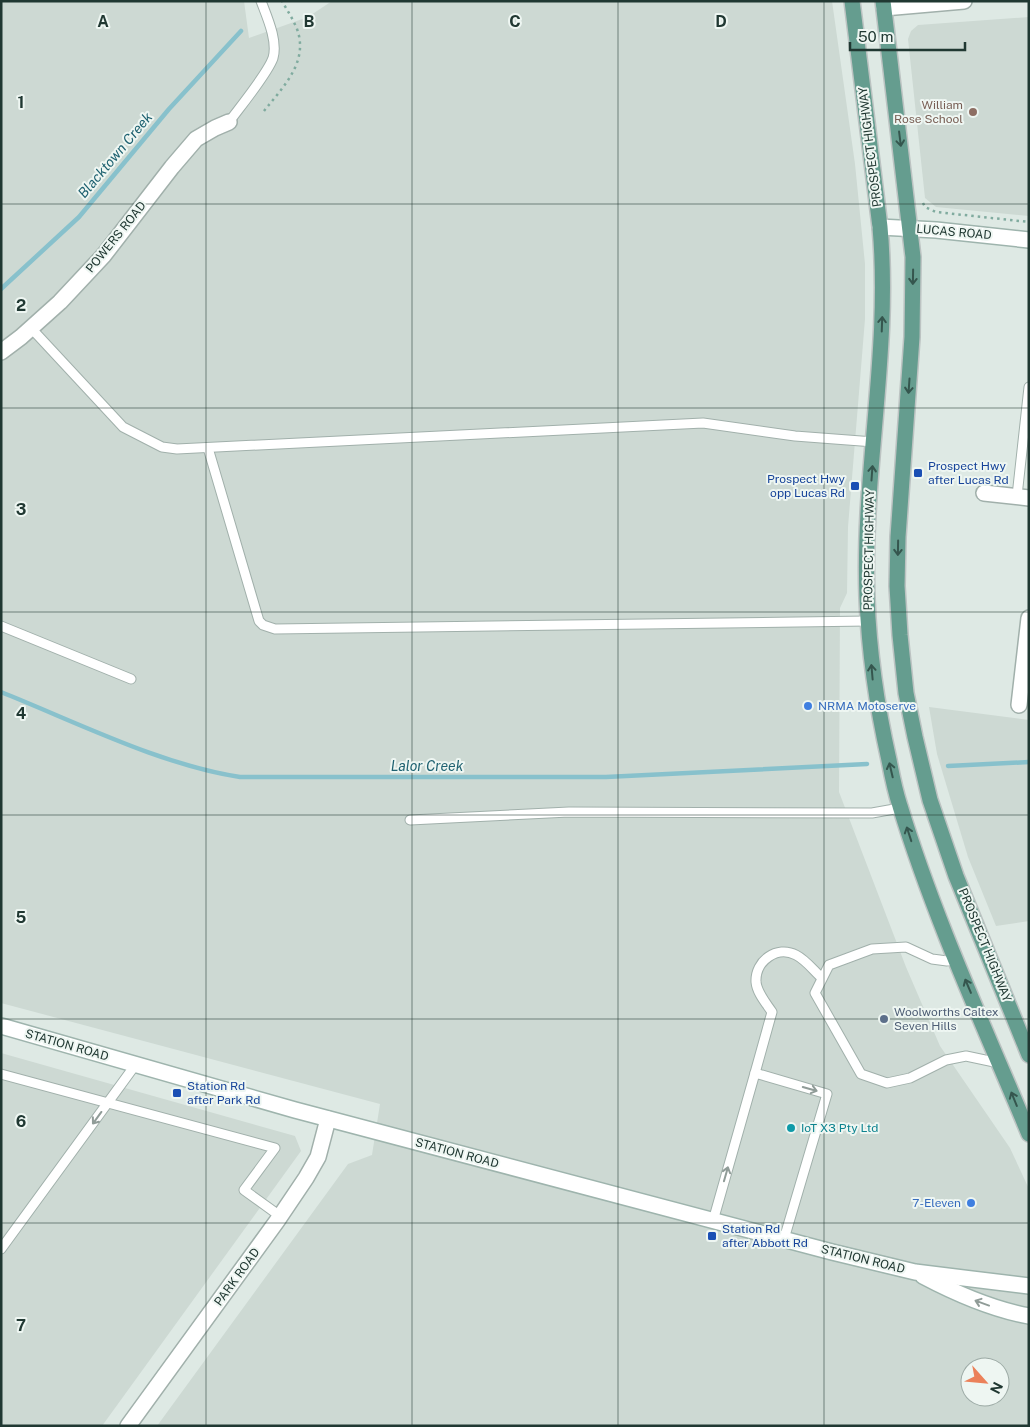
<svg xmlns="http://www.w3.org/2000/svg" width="1030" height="1427" viewBox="0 0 1030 1427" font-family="'Public Sans',sans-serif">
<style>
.built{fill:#cdd9d3;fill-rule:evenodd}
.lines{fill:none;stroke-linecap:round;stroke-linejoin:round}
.stream{stroke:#88c1cc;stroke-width:4.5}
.lane-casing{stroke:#a1b0ab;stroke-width:11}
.street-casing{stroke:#a1b0ab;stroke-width:18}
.secondary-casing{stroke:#9eb4ad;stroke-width:18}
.primary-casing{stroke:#bcc3c2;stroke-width:18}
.path{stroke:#80ab9f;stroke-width:2.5;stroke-dasharray:2.5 4;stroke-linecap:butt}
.lane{stroke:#fff;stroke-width:9}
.street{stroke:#fff;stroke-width:15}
.secondary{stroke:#fff;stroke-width:15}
.primary{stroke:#659d8f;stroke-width:15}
.oneway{stroke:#35564e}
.oneway2{stroke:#909c98}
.grid{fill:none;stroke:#203832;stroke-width:1;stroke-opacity:0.55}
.education-dot{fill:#8d6e63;stroke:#eef6f2;stroke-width:2}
.transit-dot{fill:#1a4fb4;stroke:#eef6f2;stroke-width:2}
.shop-dot{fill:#3f7fe0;stroke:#eef6f2;stroke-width:2}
.service-dot{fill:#5c6f8a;stroke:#eef6f2;stroke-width:2}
.culture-dot{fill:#0f9aa8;stroke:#eef6f2;stroke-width:2}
.labels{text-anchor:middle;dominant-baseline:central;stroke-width:4;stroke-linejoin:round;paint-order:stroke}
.education-label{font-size:12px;fill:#785e54;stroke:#eef6f2;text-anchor:end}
.street-label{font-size:12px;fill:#203832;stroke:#eef6f2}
.transit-label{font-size:12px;fill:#164399;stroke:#eef6f2;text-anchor:start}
.shop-label{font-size:12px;fill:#366cbe;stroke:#eef6f2;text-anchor:start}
.service-label{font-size:12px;fill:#4e5e75;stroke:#eef6f2;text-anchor:start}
.culture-label{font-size:12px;fill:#0d838f;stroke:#eef6f2;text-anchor:start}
.water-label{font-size:14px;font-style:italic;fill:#1e6170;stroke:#eef6f2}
.grid-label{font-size:16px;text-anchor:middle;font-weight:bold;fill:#203832;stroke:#eef6f2;stroke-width:4;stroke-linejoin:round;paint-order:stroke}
</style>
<rect width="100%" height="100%" fill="#dee9e4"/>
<!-- built -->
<g class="built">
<path d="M1,1H244L249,38L308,17L332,1H832L855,164L865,264V319L848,527L847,593L840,608L839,792L906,967L940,1046L1010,1148L1029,1189V1426H157L348,1164L372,1155L380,1104L1,1003ZM970,1367H1000V1397H970Z"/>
<polygon points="1029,17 1029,216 936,207 925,198 908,39 911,31 918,25"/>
<polygon points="929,707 1029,720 1029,921 996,926 968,857 937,754"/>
<polygon points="1,1053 295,1136 301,1151 102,1426 1,1426"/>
</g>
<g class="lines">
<!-- stream -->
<g class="stream">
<polyline points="1,289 79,217 169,109 241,31"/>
<path d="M1,692C76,722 161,765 240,777H606L867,764"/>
<polyline points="948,766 1029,762"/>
</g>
<!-- lane casing -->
<g class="lane-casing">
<g id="lane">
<path d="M229,122C240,107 268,73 273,58C278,41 267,17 261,1"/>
<polyline points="31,328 123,427 162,447 177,449 703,423 795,436 874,442"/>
<polyline points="208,448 259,621 263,625 275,629 868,621"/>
<polyline points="1017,496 1029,387"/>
<polyline points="1,626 131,679"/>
<polyline points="410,820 569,812 872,813 900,808"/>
<polyline points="956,959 947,961 932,959 906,947 872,949 829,965 815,993 861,1074 887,1083 910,1078 946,1060 966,1056 999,1063"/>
<path d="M755,1073L772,1012C766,1003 757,993 756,982C755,961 777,945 796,955C806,960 814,971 822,978"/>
<polyline points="1,1074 275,1148 244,1190 280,1216"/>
<polyline points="713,1221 755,1073 827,1094 784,1239"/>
<polyline points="1,1249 136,1064"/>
</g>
</g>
<!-- street casing -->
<g class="street-casing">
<g id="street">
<polyline points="884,8 964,1"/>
<polyline points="1,352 21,337 60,302 104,255 172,167 196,139 215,128 229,122"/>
<polyline points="984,493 1029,498"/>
<polyline points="1019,705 1029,618"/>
<polyline points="128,1426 277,1221 306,1178 318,1157 328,1119"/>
</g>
</g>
<!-- secondary casing -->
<g class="secondary-casing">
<g id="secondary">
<polyline points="880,227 936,230 1029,240"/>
<polyline points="1,1026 295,1110 832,1252 915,1272 1029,1286"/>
<path d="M923,1276C957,1294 991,1309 1029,1316"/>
</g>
</g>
<!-- primary casing -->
<g class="primary-casing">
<g id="primary">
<path d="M852,1L880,227C891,351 862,474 867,598C869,653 877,707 889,760C892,776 895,791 900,806C934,918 984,1026 1029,1134"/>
<polyline points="883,1 913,257 912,337 898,537 897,586 900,635 906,693 915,737 930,800 956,876 1029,1055"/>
</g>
</g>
<!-- path -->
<g class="path">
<path d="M264,111C283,87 309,62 297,29C293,19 287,10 282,1"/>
<polyline points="923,203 925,207 936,212 1029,222"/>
</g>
<!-- lane -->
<use href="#lane" class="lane"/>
<!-- street -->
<use href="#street" class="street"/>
<!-- secondary -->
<use href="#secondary" class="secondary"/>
<!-- primary -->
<use href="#primary" class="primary"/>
</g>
<!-- one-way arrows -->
<defs><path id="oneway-shaft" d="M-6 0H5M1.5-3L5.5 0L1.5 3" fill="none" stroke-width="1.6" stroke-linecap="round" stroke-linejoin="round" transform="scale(1.25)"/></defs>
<g class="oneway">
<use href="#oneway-shaft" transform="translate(900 139) rotate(83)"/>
<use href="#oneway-shaft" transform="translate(913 277) rotate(91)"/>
<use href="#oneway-shaft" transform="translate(882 324) rotate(-88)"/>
<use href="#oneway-shaft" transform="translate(909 386) rotate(94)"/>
<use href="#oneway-shaft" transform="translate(872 473) rotate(-86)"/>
<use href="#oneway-shaft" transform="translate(898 548) rotate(91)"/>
<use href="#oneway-shaft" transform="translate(872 672) rotate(-95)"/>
<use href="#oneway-shaft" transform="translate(891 770) rotate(-103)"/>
<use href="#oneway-shaft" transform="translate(909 834) rotate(-108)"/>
<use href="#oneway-shaft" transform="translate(968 986) rotate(-113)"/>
<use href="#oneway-shaft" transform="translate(1014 1099) rotate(-112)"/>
</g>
<g class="oneway2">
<use href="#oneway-shaft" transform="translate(810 1089) rotate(16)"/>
<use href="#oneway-shaft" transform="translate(97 1118) rotate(126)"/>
<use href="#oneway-shaft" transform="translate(726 1174) rotate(-74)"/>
<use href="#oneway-shaft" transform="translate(982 1303) rotate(-160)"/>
</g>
<!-- grid -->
<path class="grid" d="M206,1V1426M412,1V1426M618,1V1426M824,1V1426M1,204H1029M1,408H1029M1,612H1029M1,815H1029M1,1019H1029M1,1223H1029"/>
<!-- markers -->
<circle class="education-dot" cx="973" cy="112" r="5"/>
<g class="transit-dot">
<rect x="913" y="468" width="10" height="10" rx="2.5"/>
<rect x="850" y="481" width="10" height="10" rx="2.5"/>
<rect x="172" y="1088" width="10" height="10" rx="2.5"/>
<rect x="707" y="1231" width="10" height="10" rx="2.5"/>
</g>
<g class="shop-dot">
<circle cx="808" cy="706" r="5"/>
<circle cx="971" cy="1203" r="5"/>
</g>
<circle class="service-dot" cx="884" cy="1019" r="5"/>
<circle class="culture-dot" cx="791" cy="1128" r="5"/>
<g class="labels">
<!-- education labels -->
<g class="education-label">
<text x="963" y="105">William<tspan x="963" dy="14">Rose School</tspan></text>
</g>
<!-- street labels -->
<g class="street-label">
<text transform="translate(870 147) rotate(-97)">PROSPECT HIGHWAY</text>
<text transform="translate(954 232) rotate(5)">LUCAS ROAD</text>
<text transform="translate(116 237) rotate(-51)">POWERS ROAD</text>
<text transform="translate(869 550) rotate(-89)">PROSPECT HIGHWAY</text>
<text transform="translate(985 945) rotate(68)">PROSPECT HIGHWAY</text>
<text transform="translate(67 1045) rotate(16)">STATION ROAD</text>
<text transform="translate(457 1153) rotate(15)">STATION ROAD</text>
<text transform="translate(863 1259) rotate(14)">STATION ROAD</text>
<text transform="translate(237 1277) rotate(-54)">PARK ROAD</text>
</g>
<!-- transit labels -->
<g class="transit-label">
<text x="928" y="466">Prospect Hwy<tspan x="928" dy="14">after Lucas Rd</tspan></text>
<text x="845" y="479" text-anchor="end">Prospect Hwy<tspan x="845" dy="14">opp Lucas Rd</tspan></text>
<text x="187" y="1086">Station Rd<tspan x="187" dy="14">after Park Rd</tspan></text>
<text x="722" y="1229">Station Rd<tspan x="722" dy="14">after Abbott Rd</tspan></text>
</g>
<!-- shop labels -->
<g class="shop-label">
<text x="818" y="706">NRMA Motoserve</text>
<text x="961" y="1203" text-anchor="end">7-Eleven</text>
</g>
<!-- service labels -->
<g class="service-label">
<text x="894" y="1012">Woolworths Caltex<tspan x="894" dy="14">Seven Hills</tspan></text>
</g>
<!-- culture labels -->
<g class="culture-label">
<text x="801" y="1128">IoT X3 Pty Ltd</text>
</g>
<!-- water labels -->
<g class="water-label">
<text transform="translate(115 155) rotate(-50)">Blacktown Creek</text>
<text x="427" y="766">Lalor Creek</text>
</g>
</g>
<g class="grid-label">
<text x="103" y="27">A</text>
<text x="309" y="27">B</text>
<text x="515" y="27">C</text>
<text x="721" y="27">D</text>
<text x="21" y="108">1</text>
<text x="21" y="311">2</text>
<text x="21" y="515">3</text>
<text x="21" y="719">4</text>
<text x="21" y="923">5</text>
<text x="21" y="1127">6</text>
<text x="21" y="1331">7</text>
</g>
<!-- border -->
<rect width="1030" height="1427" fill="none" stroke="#203832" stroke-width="5"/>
<!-- north arrow -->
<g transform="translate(985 1382) rotate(117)"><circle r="24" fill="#eef6f2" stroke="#9caaa5"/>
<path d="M0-4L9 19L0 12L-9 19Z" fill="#eb815a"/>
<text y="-8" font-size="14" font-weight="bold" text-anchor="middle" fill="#203832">N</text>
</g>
<!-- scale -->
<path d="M850 42v8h115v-8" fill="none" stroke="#203832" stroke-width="2.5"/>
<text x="858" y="42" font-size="15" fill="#203832" stroke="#eef6f2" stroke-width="4" paint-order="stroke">50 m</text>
</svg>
